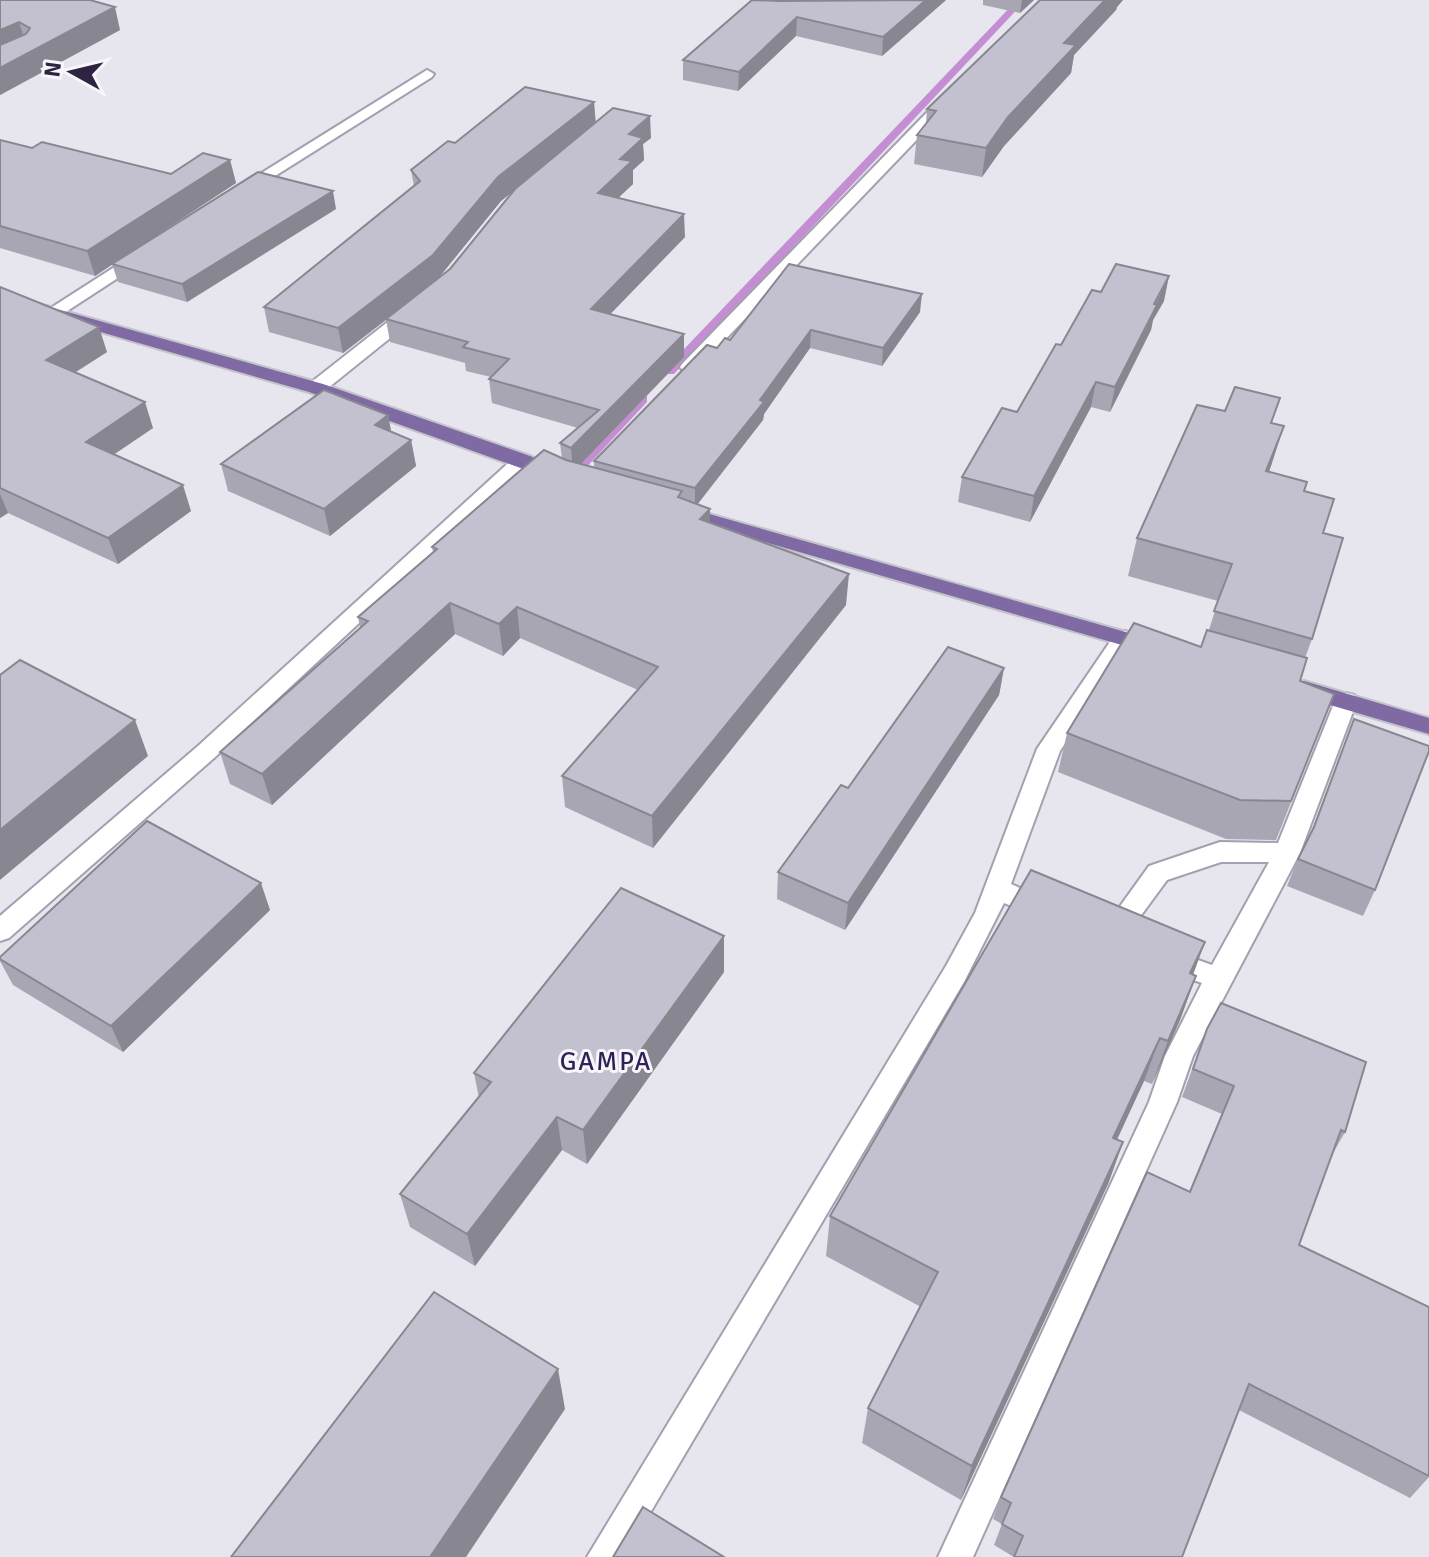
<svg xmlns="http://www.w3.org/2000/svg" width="1429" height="1557" viewBox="0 0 1429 1557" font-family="Signika,sans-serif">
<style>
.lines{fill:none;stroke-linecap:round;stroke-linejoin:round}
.stream{fill:#c48ed3;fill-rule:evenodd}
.street-casing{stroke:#a4a0b0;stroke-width:4}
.primary-casing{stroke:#c4c2ca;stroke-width:4}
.street{fill:#fff;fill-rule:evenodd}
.primary{fill:#7f6aa4;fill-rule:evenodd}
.wall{fill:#a8a6b2;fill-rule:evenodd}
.shaded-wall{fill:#888791}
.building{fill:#c3c1cf;stroke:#888791;stroke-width:2}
.labels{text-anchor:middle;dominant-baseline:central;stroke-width:6;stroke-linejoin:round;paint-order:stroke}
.quarter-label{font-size:26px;letter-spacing:2px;fill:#331f54;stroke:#f7f6fb}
</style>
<rect width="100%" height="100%" fill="#e7e5ee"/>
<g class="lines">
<!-- stream -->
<g class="stream">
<polygon points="1017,0 1026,0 674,374 666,374 666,368"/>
<polygon points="643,395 647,396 647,402 581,473 571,473 571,467 639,396"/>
</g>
<!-- street casing -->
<g class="street-casing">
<g id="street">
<polygon points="427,70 434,74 432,77 245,195 239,197 231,192"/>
<polygon points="947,96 952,97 952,103 695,371 683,371 680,367 683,363 942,97"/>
<polygon points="141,250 149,255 147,259 58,317 52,318 43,313"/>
<polygon points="414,305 420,306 423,310 420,314 323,392 309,392 307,388 309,384 408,306"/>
<polygon points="523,454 533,460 530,464 214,758 9,938 0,941 0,916 198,746 516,456"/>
<polygon points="1124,631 1132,633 1135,638 1060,751 1011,884 1054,903 1058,910 1054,917 1045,920 1004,903 964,982 624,1557 587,1557 946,966 975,913 1037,749 1116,633"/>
<polygon points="1346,693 1354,695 1357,701 1300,853 1193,1056 1177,1102 973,1557 938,1557 1149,1102 1165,1056 1202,983 1155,967 1151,959 1155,951 1164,948 1212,965 1269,862 1221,862 1167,880 1120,944 1111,947 1102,944 1098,937 1149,866 1220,842 1278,843 1335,701 1338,695"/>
</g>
</g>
<!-- primary casing -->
<g class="primary-casing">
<g id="primary">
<polygon points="0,293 323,384 530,456 564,471 567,475 557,481 309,392 0,303"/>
<polygon points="681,506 1161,642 1164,647 1161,652 1153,654 674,516 671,512"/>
<polygon points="1304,681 1429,718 1429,734 1296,695 1293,689 1296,683"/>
</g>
</g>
<!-- street -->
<use href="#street" class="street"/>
<!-- primary -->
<use href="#primary" class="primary"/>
</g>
<!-- wall -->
<g class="wall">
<polygon points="0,0 120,30 0,95"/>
<polygon points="780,0 946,0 882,56 796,36 738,91 683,80 683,60"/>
<polygon points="983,0 1034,0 1020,13 983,5"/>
<polygon points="1040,0 1123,0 1117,7 1116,10 1074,55 1071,73 1004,146 982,177 914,164 917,135 926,123 927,109"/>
<path d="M594,102L595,122L651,138L643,144L644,160L633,170V184L618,198L685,237L610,314L684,334V357L581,464L594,467V461L717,348L730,340L920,312L882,366L810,348L764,414L763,420L698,504L710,509V523L846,605L653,848L565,807L562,776L638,690L520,638L503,656L455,634L272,805L230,784L220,752L360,628L358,617L433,552L432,547L562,458L560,443L578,428L492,403L489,379L491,377L466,371L465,363L390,342L386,320L343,353L269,332L264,307L414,186L411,170L455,143ZM512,192L450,269L438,278L501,201Z"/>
<polygon points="0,140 32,148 171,174 230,160 236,183 135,249 336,209 187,302 118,282 112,264 95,276 0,248"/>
<polygon points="0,287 107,352 76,372 153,428 114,454 191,511 118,564 8,513 0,518"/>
<polygon points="1101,292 1164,301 1153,320 1151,330 1110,412 1091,407 1030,522 958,502 962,477 1017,412 1061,345"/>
<polygon points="388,415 391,431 411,440 416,466 330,536 228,491 221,464"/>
<polygon points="1273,423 1272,463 1269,472 1304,491 1323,533 1312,639 1305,658 1300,681 1334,694 1276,840 1226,839 1058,772 1067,733 1201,647 1209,630 1218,601 1128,576 1137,538"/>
<polygon points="1004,668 999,695 845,930 777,899 778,872 848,788"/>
<polygon points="1354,719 1375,890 1363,916 1287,886 1298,859 1310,835"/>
<polygon points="270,910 123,1052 13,985 0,961 0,957"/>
<polygon points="724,972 587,1164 562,1150 475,1266 410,1227 400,1194 479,1098 474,1073"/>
<polygon points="1193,974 1196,976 1180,1020 1152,1084 1144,1081 1117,1140 1123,1143 1108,1184 961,1500 862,1443 868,1408 921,1307 826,1256 830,1216"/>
<polygon points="1207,1029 1345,1132 1331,1157 1299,1245 1429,1307 1429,1477 1410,1498 1239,1410 1014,1557 994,1545 1002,1524 993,1519 1001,1497 1189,1192 1222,1114 1182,1097"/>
</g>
<!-- shaded-wall -->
<g class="shaded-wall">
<polygon points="926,0 946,0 882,56 883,37"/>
<polygon points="1022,0 1034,0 1020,13"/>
<polygon points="1105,0 1123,0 1117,7 1116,10 1074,55 1071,73 1004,146 982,177 986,148 1008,117 1064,43"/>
<polygon points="115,7 120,30 0,95 0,68"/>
<polygon points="797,17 796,36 738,91 739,72"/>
<polygon points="19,22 26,44 0,55 0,30"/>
<polygon points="594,102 596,125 501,201 437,280 343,353 338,328 498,177"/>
<polygon points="650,116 651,138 643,144 644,160 633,170 633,184 599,216 598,193 620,159 629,134"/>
<polygon points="230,160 236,183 95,276 87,251"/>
<polygon points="333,191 336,209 187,302 182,284"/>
<polygon points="684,214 685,237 593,332 591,309"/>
<polygon points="1169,276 1164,301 1153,320 1151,330 1110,412 1115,387"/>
<polygon points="922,294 920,312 882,366 883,348"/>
<polygon points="99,327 107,352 55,385 46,360"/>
<polygon points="811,330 810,348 764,414 763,420 695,507 695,488 760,400"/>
<polygon points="684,334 684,357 573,472 571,448"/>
<polygon points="1096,382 1091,407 1030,522 1034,496"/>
<polygon points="145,402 153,428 94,468 86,442"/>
<polygon points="388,415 393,442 375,425"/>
<polygon points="1284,426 1272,463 1255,509 1266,471"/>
<polygon points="411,440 416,466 330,536 324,509"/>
<polygon points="183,485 191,511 118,564 108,538"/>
<polygon points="0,494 8,513 0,518"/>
<polygon points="710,509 710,540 700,519"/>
<polygon points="849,574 846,605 653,848 652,816"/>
<polygon points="450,603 455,634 272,805 262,774"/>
<polygon points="517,607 520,638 503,656 499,624"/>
<polygon points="1004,668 999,695 845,930 848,903"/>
<polygon points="135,720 148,756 0,880 0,830"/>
<polygon points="261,883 270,910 123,1052 111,1026"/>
<polygon points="724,936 724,972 587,1164 583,1130"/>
<polygon points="1205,942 1189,986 1190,973"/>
<polygon points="1196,976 1180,1020 1152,1084 1168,1041"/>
<polygon points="1160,1038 1144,1081 1098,1180 1113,1138"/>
<polygon points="557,1117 562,1150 475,1266 467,1234"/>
<polygon points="1123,1142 1108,1184 961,1500 972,1466"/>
<polygon points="558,1369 565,1409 466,1557 430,1557"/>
</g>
<!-- building -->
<g class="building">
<polygon points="0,0 90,0 115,7 0,68 0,45 26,34 30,28 19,22 0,30"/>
<polygon points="752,0 779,1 926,0 883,37 797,17 739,72 683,60"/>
<polygon points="1040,0 1105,0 1064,43 1076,45 1008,117 986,148 917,135 936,111 927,109"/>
<polygon points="525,87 594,102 498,177 433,255 338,328 264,307 420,181 411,170 448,141 455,143"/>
<polygon points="613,108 650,116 629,134 643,138 620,159 632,161 598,193 684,214 591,309 684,334 571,448 560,443 599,410 489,379 509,359 463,347 468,342 386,319 450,269 515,189"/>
<polygon points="0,140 32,148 42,142 171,174 203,153 230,160 87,251 0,226"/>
<polygon points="258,172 333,191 182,284 112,264"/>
<polygon points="789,264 922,294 883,348 811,330 760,400 764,402 695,488 594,461 707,345 717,348 725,338 730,340"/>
<polygon points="1116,264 1169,276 1154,304 1157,305 1115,387 1096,382 1034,496 962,477 1002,408 1017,412 1056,344 1061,345 1092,290 1101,292"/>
<polygon points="0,287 99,327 46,360 145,402 86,442 183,485 108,538 0,488"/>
<polygon points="1235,387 1280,398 1271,423 1284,426 1266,471 1307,482 1304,491 1334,499 1323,533 1343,538 1312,639 1214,611 1232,564 1137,538 1197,405 1225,411"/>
<polygon points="324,390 388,415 375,425 411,440 324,509 221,464"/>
<polygon points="544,450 566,460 682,491 678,497 710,509 700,519 849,574 652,816 562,776 658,667 517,607 499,624 450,603 262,774 220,752 368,621 358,617 437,549 432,547"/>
<polygon points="1134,623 1201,647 1207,630 1307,658 1300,681 1334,694 1291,801 1240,800 1067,733"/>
<polygon points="948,647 1004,668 848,903 778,872 841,785 848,788"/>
<polygon points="20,660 135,720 0,830 0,675"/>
<polygon points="1354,719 1429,746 1429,751 1375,890 1298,859 1314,827"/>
<polygon points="147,821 261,883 111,1026 0,959 0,957"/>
<polygon points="1031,870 1205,942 1190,973 1196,976 1168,1041 1160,1038 1113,1138 1123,1142 972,1466 868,1408 938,1272 830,1216"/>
<polygon points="621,888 724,936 583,1130 557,1117 467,1234 400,1194 491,1082 474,1073"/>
<polygon points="1221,1003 1366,1062 1345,1132 1341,1130 1299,1245 1429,1307 1429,1476 1249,1384 1182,1557 1014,1557 1023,1536 1002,1524 1011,1503 1001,1497 1147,1172 1190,1192 1234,1086 1193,1069 1207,1029"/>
<polygon points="434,1292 558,1369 430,1557 231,1557"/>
<polygon points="643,1507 724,1557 613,1557"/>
</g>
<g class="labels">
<!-- quarter labels -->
<g class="quarter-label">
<text x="606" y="1062">GAMPA</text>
</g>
</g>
<!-- north arrow -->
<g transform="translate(72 72) rotate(278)" stroke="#f7f6fb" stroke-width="6" paint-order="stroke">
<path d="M0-6L14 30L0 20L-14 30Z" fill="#2e2441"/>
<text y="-12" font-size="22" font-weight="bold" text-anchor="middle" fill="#2e2441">N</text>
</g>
</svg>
